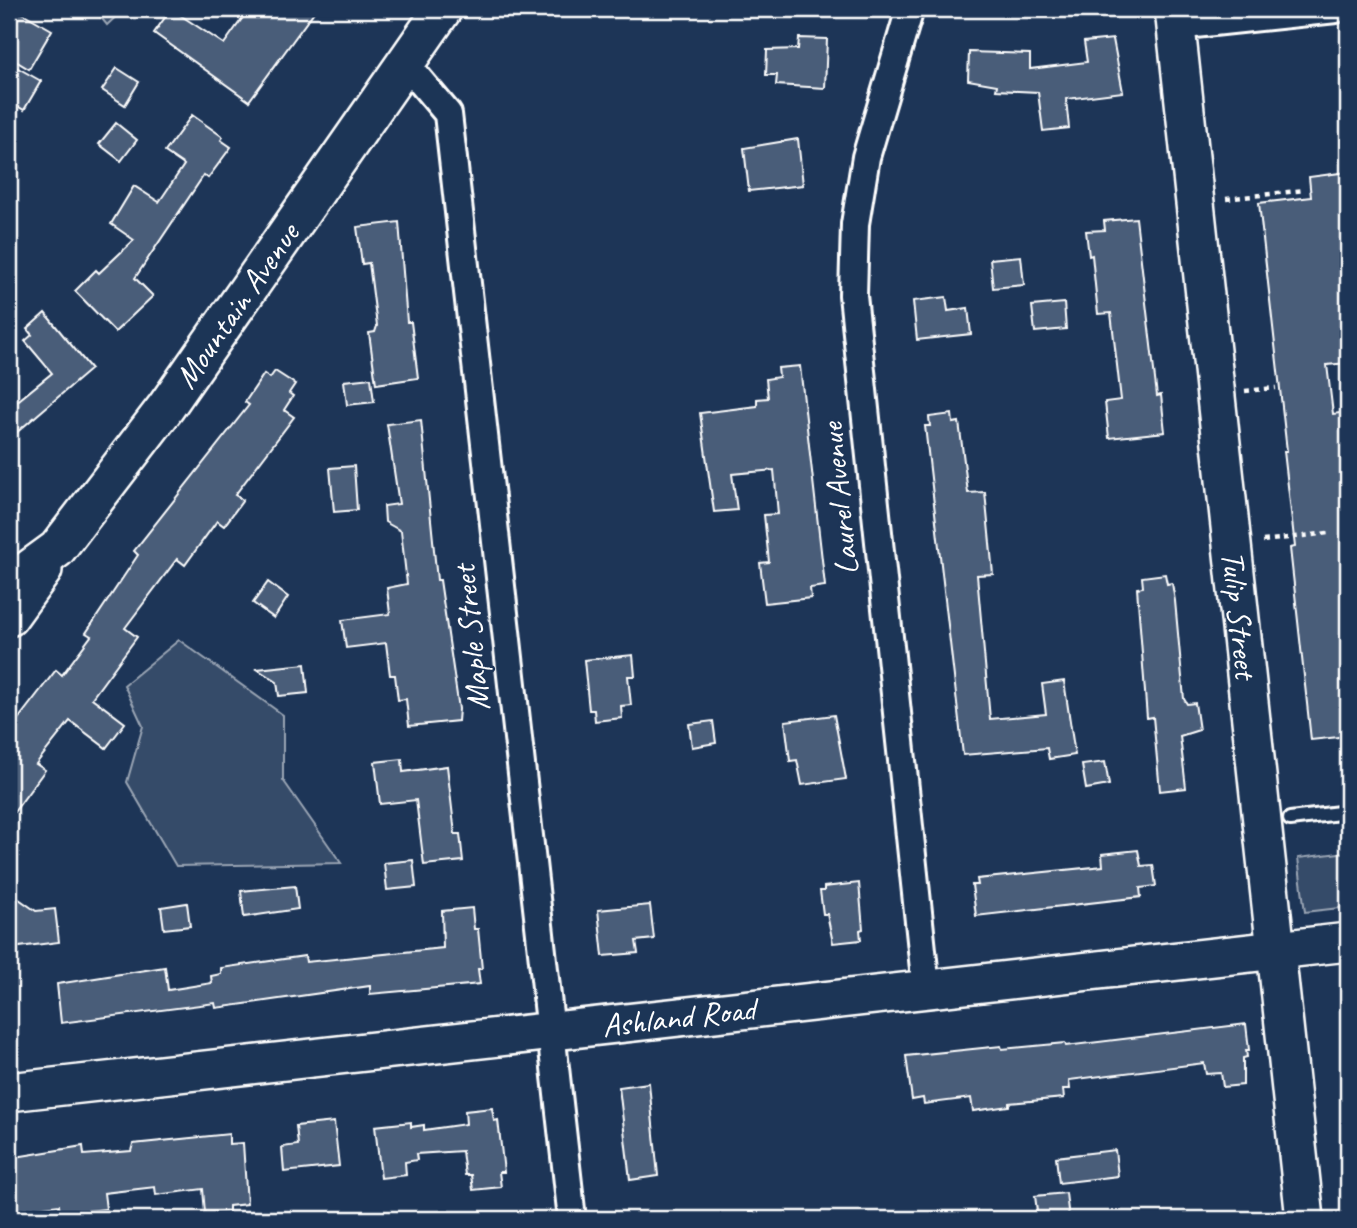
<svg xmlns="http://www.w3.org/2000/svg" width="1357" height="1228" viewBox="0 0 1357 1228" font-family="Caveat,sans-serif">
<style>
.green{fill:#364b69;stroke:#9aa5b4;stroke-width:2}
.building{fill:#4a5d79;stroke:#fff;stroke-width:2}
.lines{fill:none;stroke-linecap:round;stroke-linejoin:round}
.lane-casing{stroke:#fff;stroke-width:18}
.street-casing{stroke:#fff;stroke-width:32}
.secondary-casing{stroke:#fff;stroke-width:42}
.path{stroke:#fff;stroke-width:4.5;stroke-dasharray:5 5;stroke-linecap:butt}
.lane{stroke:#1d3557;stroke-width:12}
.street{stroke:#1d3557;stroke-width:26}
.secondary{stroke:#1d3557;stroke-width:37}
.labels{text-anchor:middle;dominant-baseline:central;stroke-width:5;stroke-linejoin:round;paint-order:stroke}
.street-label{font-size:33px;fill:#fff;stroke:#1d3557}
</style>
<rect width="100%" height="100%" fill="#1d3557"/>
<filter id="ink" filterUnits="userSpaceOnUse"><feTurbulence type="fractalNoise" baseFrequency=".0143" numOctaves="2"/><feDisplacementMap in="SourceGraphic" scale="14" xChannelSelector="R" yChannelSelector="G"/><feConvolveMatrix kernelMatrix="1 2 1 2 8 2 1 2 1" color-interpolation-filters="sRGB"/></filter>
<g filter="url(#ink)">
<!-- green -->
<g class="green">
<polygon points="94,9 124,9 107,25"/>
<polygon points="179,640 283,715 283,780 341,863 176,866 127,782 143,726 124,685"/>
<polygon points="1348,852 1348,907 1305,912 1298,858"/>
</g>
<!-- building -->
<g class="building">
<polygon points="171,9 224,44 249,9 316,9 249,101 154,33"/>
<polygon points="17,10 52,30 29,69 9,57 9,25"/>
<polygon points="799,38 827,39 825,88 776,85 777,75 766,75 767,50 798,49"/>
<polygon points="1113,39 1123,92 1066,99 1069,128 1043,131 1038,92 996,90 997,85 968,80 969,52 1030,54 1030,69 1087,62 1084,42"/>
<polygon points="9,63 41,81 24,110 9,101"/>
<polygon points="117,68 139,82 125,105 102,90"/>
<polygon points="192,115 223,137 221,140 231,147 208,178 204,175 135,278 153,296 115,332 75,291 96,270 99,273 134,240 111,224 134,186 159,202 184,165 165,152"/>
<polygon points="116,123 137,140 121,161 99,144"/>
<polygon points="798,139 803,185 749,191 744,148"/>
<polygon points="1348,172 1348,363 1327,365 1333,414 1348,412 1348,736 1311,740 1290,548 1295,547 1284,451 1287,451 1259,203 1311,197 1309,177"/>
<polygon points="1136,218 1157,396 1161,395 1165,432 1109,438 1105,402 1121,400 1111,313 1098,314 1092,255 1089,256 1086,231 1105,230 1104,221"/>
<polygon points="399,222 407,322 411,322 418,378 376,384 369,333 375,332 377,326 369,263 362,264 357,227"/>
<polygon points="1021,256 1024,285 993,288 990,259"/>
<polygon points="946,297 948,311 968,308 971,334 917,340 913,301"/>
<polygon points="1064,303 1066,329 1035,332 1032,306"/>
<polygon points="45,313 91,369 9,439 9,408 52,373 25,341 32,335 27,329"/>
<polygon points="800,366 825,586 810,588 811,598 765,603 760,563 769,562 764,515 778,514 774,470 732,474 737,510 714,512 700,413 757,406 757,399 768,398 766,379 779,377 778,368"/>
<polygon points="275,371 295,384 289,393 293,396 284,410 294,417 235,495 243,500 224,526 217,521 185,565 177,559 125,628 137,637 92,698 125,723 106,748 70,721 36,764 45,770 9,819 9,731 56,670 62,675 91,636 86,633 138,555 134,551 249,405 245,402 264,374 270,378"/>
<polygon points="371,378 374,402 347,405 344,381"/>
<polygon points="952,414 953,423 959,422 968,493 985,492 993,574 977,575 990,719 1046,714 1042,684 1064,681 1075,755 1049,759 1047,748 963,755 925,426 930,426 929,417"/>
<polygon points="421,420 437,580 440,580 459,709 458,721 409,726 406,699 398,700 395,675 390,675 386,643 346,648 342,620 390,614 387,588 407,584 401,531 385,522 384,506 399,504 387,424"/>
<polygon points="354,466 357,510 334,512 330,468"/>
<polygon points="1165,574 1167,584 1172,583 1175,601 1184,699 1187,704 1195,703 1199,730 1180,736 1186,788 1160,791 1153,717 1147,718 1137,588 1143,587 1142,577"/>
<polygon points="268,582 288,597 274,618 253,603"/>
<polygon points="633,655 635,676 628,676 631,705 621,706 622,718 595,721 594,710 589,710 584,660"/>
<polygon points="305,664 308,693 279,696 277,682 257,669"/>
<polygon points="834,715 846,779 802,785 797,760 790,761 785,721"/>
<polygon points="713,721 716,743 692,747 689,724"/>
<polygon points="402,759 403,772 447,766 455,834 460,834 463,861 424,865 416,800 380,804 375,762"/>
<polygon points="1105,762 1109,785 1086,789 1082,765"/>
<polygon points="1138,850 1141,866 1153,865 1156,886 1140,888 1141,897 976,916 972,885 978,885 977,879 1103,866 1102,854"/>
<polygon points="413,860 416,887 387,890 384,863"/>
<polygon points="859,883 863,929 860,930 861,940 833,943 827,914 823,914 820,891 824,891 824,887"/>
<polygon points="295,886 298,909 244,917 241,891"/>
<polygon points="9,892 36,911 55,909 59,942 11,948"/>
<polygon points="187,903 190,926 164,929 161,907"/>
<polygon points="650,905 654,939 636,941 638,953 603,956 598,910"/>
<polygon points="472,908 474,929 478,929 482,969 478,969 480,984 370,994 370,986 216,1008 215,1003 61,1023 57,984 165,967 168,990 212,983 211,976 221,974 221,968 305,956 306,962 443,948 442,911"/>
<polygon points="1246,1024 1249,1050 1246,1050 1247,1057 1243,1058 1243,1085 1223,1087 1221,1073 1206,1074 1204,1063 1069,1080 1070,1089 1063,1089 1064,1098 1009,1103 1009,1106 973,1111 971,1098 924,1104 923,1098 912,1100 906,1056 1001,1046 1002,1049 1065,1043 1066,1046"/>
<polygon points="649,1083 658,1176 630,1180 619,1087"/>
<polygon points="492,1108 494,1121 498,1120 504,1172 499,1172 501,1187 473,1190 471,1175 465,1175 462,1151 416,1154 417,1160 405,1162 406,1175 381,1178 375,1126 411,1122 411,1127 424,1125 424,1130 466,1124 465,1111"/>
<polygon points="334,1122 339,1166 284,1172 282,1147 298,1145 296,1126"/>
<polygon points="229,1134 229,1144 243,1143 247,1204 229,1206 229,1211 205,1213 203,1189 156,1195 155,1187 104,1193 106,1209 60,1214 59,1205 9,1211 9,1158 83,1146 84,1155 131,1151 133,1144"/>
<polygon points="1115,1150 1118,1176 1059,1183 1056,1157"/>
<polygon points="1066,1193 1069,1219 1038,1219 1035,1196"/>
</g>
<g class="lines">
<!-- lane casing -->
<g class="lane-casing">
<polyline id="lane" points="1290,819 1348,812"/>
</g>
<!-- street casing -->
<g class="street-casing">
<g id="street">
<polyline points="910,9 866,157 855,224 853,295 926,988"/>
<polyline points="1176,26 1336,9"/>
<polyline points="406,64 448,114 572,1219"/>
</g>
</g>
<!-- secondary casing -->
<g class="secondary-casing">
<g id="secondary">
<path id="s1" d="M1174,9L1305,1219"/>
<path id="s2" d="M9,584L57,549L166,407L443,9"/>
<polyline points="9,617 43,570"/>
<path id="s3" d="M9,1092L1348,942"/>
</g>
</g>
<!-- path -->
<g class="path">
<polyline points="1226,199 1305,190"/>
<polyline points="1245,391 1276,388"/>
<polyline points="1263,541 1328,533"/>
</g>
<!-- lane -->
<use href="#lane" class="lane"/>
<!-- street -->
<use href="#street" class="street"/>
<!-- secondary -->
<use href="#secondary" class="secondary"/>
</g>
</g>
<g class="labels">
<!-- street labels -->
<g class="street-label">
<text stroke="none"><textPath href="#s2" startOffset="362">Mountain Avenue</textPath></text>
<text transform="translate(839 499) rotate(-96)">Laurel Avenue</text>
<text stroke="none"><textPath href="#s1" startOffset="609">Tulip Street</textPath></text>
<text transform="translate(471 638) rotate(-96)">Maple Street</text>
<text stroke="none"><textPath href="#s3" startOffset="674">Ashland Road</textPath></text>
</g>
</g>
<!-- margin -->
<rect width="1357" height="1228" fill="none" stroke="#1d3557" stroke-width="35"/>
<rect x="18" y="18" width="1322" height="1193" fill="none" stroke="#fff" stroke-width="2.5" filter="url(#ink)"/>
</svg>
